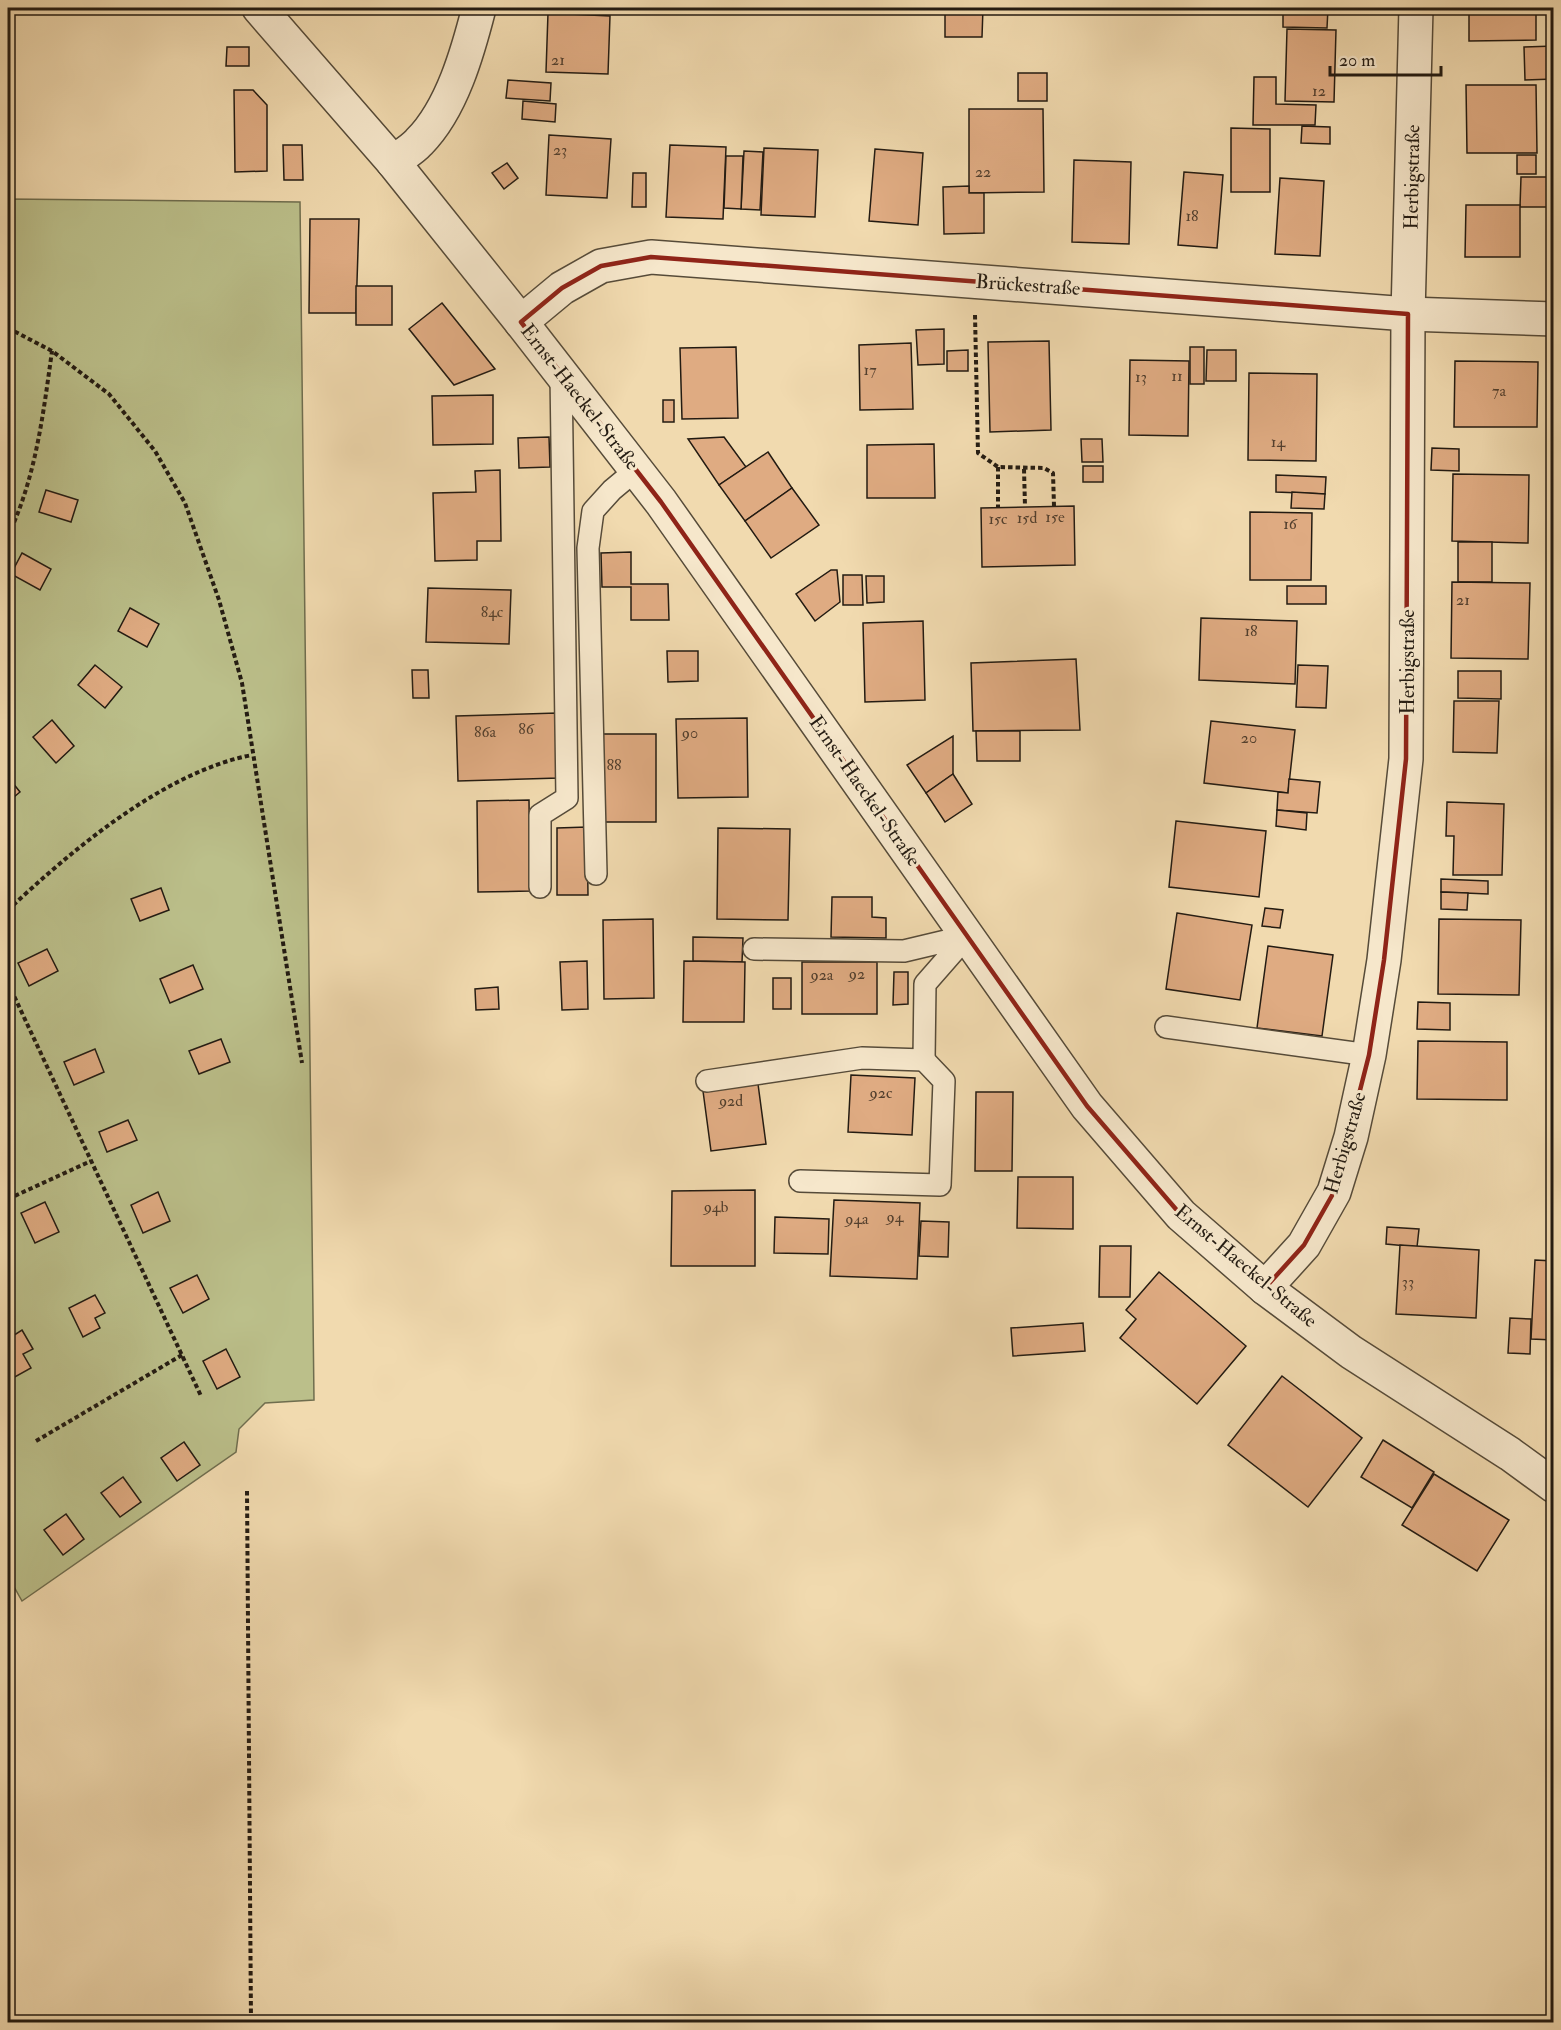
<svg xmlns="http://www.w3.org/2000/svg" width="1561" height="2030" viewBox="0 0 1561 2030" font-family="'IM FELL Double Pica',serif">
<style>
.green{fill:#bbbf8a;stroke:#6f6d4e;stroke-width:1.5}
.building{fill:#dfab82;stroke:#231b12;stroke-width:1.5}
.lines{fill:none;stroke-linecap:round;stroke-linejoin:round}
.lane-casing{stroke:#564b39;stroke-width:24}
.street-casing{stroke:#564b39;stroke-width:36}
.path{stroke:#231b12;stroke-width:4;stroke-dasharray:4.5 3;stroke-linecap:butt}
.lane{stroke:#f6e7cb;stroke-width:21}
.street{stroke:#f6e7cb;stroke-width:33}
.marked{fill:none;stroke:#8f2418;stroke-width:4.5;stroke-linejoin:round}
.labels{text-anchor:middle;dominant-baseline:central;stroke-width:6;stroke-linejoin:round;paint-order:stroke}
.number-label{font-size:16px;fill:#523f2e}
.street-label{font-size:20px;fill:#231b12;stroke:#f6e7cb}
</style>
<rect width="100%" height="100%" fill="#f1daaf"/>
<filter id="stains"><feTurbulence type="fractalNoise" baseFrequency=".00333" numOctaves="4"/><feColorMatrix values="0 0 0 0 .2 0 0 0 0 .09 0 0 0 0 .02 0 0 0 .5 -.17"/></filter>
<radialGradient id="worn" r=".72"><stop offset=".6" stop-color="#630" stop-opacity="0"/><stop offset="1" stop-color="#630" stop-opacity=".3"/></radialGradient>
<!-- green -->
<polygon class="green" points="8,199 300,202 314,1400 265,1403 239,1429 236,1452 22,1601 8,1576"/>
<!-- building -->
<g class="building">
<polygon points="945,8 983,8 982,37 945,37"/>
<polygon points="1283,8 1328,8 1327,28 1283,27"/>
<polygon points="1469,8 1536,8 1536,40 1469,41"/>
<polygon points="548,13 610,16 608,74 546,72"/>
<polygon points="1287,29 1336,30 1334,102 1285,101"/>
<polygon points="1554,46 1554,79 1525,80 1524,47"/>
<polygon points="227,47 249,47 249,66 226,66"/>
<rect x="1018" y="73" width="29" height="28"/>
<polygon points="1254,77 1276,77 1276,104 1316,105 1315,125 1253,125"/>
<polygon points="508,80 551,83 550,101 506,98"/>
<polygon points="1466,85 1536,85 1537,153 1467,153"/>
<polygon points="234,90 253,90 267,105 267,171 235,172"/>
<polygon points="523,101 556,104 555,122 522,119"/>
<polygon points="969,109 1043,109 1044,192 969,193"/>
<polygon points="1302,126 1330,127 1330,144 1301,143"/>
<polygon points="1231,128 1270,129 1270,192 1231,192"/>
<polygon points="549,135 611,139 607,198 546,195"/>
<polygon points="283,145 302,145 303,180 284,180"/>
<polygon points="670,145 726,147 723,219 666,217"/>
<polygon points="764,148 818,150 815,217 761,215"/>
<polygon points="875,149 923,153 918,225 869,221"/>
<polygon points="744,151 763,152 760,210 741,209"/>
<rect x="1517" y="155" width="19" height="19"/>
<polygon points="726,156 743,156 741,209 724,208"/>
<polygon points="1074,160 1131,162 1129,244 1072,242"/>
<polygon points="507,163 518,178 504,189 492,173"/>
<polygon points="1184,172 1223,175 1217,248 1178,245"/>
<polygon points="633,173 646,173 646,207 632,207"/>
<polygon points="1521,177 1551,177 1550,207 1520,207"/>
<polygon points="1280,178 1324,181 1320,256 1275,254"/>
<polygon points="969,186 969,193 984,193 984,233 944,234 943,187"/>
<polygon points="1466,205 1520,205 1520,257 1465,257"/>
<polygon points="310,219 359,219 356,313 309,313"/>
<rect x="356" y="286" width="36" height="39"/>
<polygon points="442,303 495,369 454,385 409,329"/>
<polygon points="944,329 944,364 918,365 916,330"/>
<polygon points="1049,341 1051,430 990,432 988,342"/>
<polygon points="911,343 913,409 860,410 859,345"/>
<polygon points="736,347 738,418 682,419 680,348"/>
<rect x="1190" y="347" width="14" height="37"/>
<polygon points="968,350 968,371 947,371 947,351"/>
<polygon points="1207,350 1236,350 1236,381 1206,381"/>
<polygon points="1130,360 1189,361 1188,436 1129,435"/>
<polygon points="1455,361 1538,362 1537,427 1454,427"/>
<polygon points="1249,373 1317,374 1316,461 1248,460"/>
<polygon points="493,395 493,444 433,445 432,396"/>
<rect x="663" y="400" width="11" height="22"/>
<polygon points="549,437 550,467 519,468 518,438"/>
<polygon points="724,437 746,467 719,485 688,439"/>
<polygon points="1081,439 1102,439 1103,462 1082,462"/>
<polygon points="934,444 935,498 867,498 867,445"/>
<polygon points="1432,448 1459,449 1459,471 1431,470"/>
<polygon points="768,452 792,488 745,521 719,485"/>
<rect x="1083" y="466" width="20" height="16"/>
<polygon points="500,470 501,541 477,541 477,560 435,561 433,493 476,492 475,471"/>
<polygon points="1453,474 1529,475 1528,543 1452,541"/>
<polygon points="1276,475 1326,477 1325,494 1276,492"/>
<polygon points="792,488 819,525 771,558 745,521"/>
<polygon points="46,490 78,500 71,522 39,512"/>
<polygon points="1292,492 1325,494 1324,509 1291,508"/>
<polygon points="1074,506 1075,565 982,567 981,508"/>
<polygon points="1250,512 1312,513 1311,580 1250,580"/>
<rect x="1458" y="542" width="34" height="40"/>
<polygon points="631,552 631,584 668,584 669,620 631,620 631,587 602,587 601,553"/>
<polygon points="22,553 51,569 40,590 11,574"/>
<polygon points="831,570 837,570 840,602 815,621 796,594"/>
<polygon points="843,575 862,575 863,605 843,605"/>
<polygon points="866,576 884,576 884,602 867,603"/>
<polygon points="1452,582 1530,583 1528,659 1451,658"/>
<rect x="1287" y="586" width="39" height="18"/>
<polygon points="428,588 511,590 509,644 426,642"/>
<polygon points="130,608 159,624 147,647 118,631"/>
<polygon points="1201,618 1297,621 1295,684 1199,680"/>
<polygon points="923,621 925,700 865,702 863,623"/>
<polygon points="667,651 698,651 698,681 668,682"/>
<polygon points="1076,659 1080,730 973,731 971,663"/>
<polygon points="95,665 122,687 105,708 78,685"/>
<polygon points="1298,665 1328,666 1326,708 1296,707"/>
<polygon points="412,670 428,670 429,698 413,698"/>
<polygon points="1458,671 1501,671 1501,699 1458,698"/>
<polygon points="1454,701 1499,701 1497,753 1453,752"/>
<polygon points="557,713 559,778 458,781 456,716"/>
<polygon points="747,718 748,797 678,798 676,719"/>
<polygon points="52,720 74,746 56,763 33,737"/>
<polygon points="1211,721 1295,730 1288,793 1204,783"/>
<polygon points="976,731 1020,731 1020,761 977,761"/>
<rect x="603" y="734" width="53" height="88"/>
<polygon points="953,736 953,774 926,793 907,765"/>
<polygon points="953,774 972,804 945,822 926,793"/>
<polygon points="8,777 20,792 8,802"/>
<polygon points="1289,779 1320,782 1317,813 1277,810 1278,792 1288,793"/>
<polygon points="529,800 530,891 478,892 477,801"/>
<polygon points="1447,802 1504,804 1502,875 1453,875 1454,836 1446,836"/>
<polygon points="1277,810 1307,813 1306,830 1276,826"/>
<polygon points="1176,821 1266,831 1259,897 1169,887"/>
<polygon points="587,827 588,895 557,895 557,828"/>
<polygon points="718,828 790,829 788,920 717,919"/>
<polygon points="1441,879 1488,881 1488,894 1441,892"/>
<polygon points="161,888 169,910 140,921 131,899"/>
<polygon points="1441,892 1468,893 1467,910 1441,909"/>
<polygon points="832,897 872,897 872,917 886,918 886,938 831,937"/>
<polygon points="1265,908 1283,910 1280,928 1262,926"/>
<polygon points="1177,913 1252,925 1240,1000 1166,989"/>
<polygon points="653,919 654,998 604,999 603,920"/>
<polygon points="1439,919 1521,920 1519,995 1438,994"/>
<polygon points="693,937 743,938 742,962 693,961"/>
<polygon points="1268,946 1333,955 1322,1036 1257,1028"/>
<polygon points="47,949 58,971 29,986 18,963"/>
<polygon points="587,961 588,1009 562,1010 560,962"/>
<polygon points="684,961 745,962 744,1022 683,1022"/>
<rect x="802" y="962" width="75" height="52"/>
<polygon points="193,965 203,989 170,1003 160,979"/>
<polygon points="894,972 908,972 908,1004 893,1005"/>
<rect x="773" y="978" width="18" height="31"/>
<polygon points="498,987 499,1009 476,1010 475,989"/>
<polygon points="1418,1002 1450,1003 1450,1030 1417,1029"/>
<polygon points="221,1039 230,1062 199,1074 189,1051"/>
<polygon points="1418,1041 1507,1042 1507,1100 1417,1099"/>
<polygon points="95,1049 104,1072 74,1085 64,1062"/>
<polygon points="851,1075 915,1078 912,1135 848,1132"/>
<polygon points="758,1084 766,1144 711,1151 703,1091"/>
<polygon points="976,1092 1013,1092 1012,1171 975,1171"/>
<polygon points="128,1120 137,1140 107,1152 99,1132"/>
<polygon points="1018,1177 1073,1177 1073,1229 1017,1228"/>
<polygon points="755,1190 755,1266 671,1266 672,1191"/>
<polygon points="158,1192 170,1221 143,1233 131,1205"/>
<polygon points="834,1200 920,1203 917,1279 830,1276"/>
<polygon points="45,1202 59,1232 35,1243 21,1213"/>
<polygon points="775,1217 829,1219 828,1254 774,1253"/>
<polygon points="921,1221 949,1222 948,1257 919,1256"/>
<polygon points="1387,1227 1419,1229 1417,1247 1386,1244"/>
<polygon points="1400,1245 1479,1250 1476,1318 1396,1314"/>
<polygon points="1100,1246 1131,1246 1130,1297 1099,1297"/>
<polygon points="1535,1260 1554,1261 1554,1340 1531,1339"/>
<polygon points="1159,1272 1246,1346 1197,1404 1120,1338 1136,1319 1126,1310"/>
<polygon points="197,1275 209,1299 183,1313 170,1288"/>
<polygon points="95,1295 105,1313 95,1318 100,1328 83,1337 69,1308"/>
<polygon points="1510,1318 1531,1319 1530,1354 1508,1353"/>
<polygon points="1083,1323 1085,1351 1013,1356 1011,1328"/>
<polygon points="22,1330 33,1349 23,1354 31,1368 13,1378 8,1369 8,1339"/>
<polygon points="226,1349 240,1377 217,1389 203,1361"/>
<polygon points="1282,1376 1362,1438 1308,1507 1228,1445"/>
<polygon points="1383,1440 1434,1472 1412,1508 1361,1477"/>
<polygon points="184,1442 200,1465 177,1481 161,1458"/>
<polygon points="1434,1474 1509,1520 1477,1571 1402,1525"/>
<polygon points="123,1477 141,1502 120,1517 101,1493"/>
<polygon points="66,1514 84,1539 63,1555 44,1530"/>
</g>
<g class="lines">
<!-- lane casing -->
<g class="lane-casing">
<g id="lane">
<polyline points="596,874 588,548 593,511 612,490 636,470"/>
<polyline points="540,887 540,815 567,798 561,373"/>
<polyline points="1166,1027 1369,1055"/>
<polyline points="707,1081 862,1058 924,1060 925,984 967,936 904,951 754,949"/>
<polyline points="800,1181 940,1185 944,1081 924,1060"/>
</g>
</g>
<!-- street casing -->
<g class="street-casing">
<g id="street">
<polyline points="259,8 393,162 521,322 661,502 1087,1106 1181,1215 1265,1288 1351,1352 1510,1454 1554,1486"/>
<path d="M393,162C401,156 412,150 419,142C452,109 468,51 479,8"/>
<polyline points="521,322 562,288 601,266 651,257 1408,314 1554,319"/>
<polyline points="1265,1288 1304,1245 1334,1192 1351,1137 1369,1055 1384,960 1406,759 1408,314 1416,8"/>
</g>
</g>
<!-- path -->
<g class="path">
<polyline points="975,315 978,453 998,467 1044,468 1053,473 1054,506"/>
<polyline points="8,328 52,351 109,394 155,451 185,503 219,600 242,683 302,1063"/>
<polyline points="998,467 998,507"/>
<polyline points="1024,469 1025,506"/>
<path d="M8,536C36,477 43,415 52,351"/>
<path d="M8,910C72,850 164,772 252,755"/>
<polyline points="8,983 201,1396"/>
<polyline points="8,1199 91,1161"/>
<polyline points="36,1441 182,1355"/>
<polyline points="247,1491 251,2022"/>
</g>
<!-- lane -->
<use href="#lane" class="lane"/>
<!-- street -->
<use href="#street" class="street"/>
</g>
<!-- marked area -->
<path class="marked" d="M651,257L1408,314L1406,759L1384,960L1369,1055L1334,1192L1304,1245L1265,1288L1181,1215L1087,1106L661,502L521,322L562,288L601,266Z"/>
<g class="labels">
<!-- number labels -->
<g class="number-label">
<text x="558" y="60">21</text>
<text x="1319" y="91">12</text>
<text x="560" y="150">23</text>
<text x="983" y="172">22</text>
<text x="1192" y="216">18</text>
<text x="870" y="370">17</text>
<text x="1177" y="376">11</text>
<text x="1141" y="377">13</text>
<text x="1499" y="391">7a</text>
<text x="1278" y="442">14</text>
<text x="1055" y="517">15e</text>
<text x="1027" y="518">15d</text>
<text x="998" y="519">15c</text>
<text x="1290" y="524">16</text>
<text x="1463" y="600">21</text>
<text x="492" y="612">84c</text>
<text x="1251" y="631">18</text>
<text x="526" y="729">86</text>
<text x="485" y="732">86a</text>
<text x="690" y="733">90</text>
<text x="1249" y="738">20</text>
<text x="614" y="765">88</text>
<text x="857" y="974">92</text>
<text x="822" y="975">92a</text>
<text x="881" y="1093">92c</text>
<text x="731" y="1101">92d</text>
<text x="716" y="1207">94b</text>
<text x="895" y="1217">94</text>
<text x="857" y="1219">94a</text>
<text x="1408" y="1282">33</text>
</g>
<!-- street labels -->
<g class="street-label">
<text transform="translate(1412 177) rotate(-89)">Herbigstraße</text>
<text transform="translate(1028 285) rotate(4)">Brückestraße</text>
<text transform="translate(580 397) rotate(52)">Ernst-Haeckel-Straße</text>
<text transform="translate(1407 662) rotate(-90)">Herbigstraße</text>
<text transform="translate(865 791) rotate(55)">Ernst-Haeckel-Straße</text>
<text transform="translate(1345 1143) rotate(-74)">Herbigstraße</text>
<text transform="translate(1246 1266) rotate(40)">Ernst-Haeckel-Straße</text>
</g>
</g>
<!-- margin -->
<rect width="1561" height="2030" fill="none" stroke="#f1daaf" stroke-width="30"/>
<rect x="9" y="9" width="1543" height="2012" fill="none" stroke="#231b12" stroke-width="3"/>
<rect x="15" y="15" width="1531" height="2000" fill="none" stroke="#231b12" stroke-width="1.5"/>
<!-- scale -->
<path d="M1330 66v9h111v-9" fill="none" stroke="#231b12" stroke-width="3"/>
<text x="1339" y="66" font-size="18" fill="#231b12" stroke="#f6e7cb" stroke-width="4.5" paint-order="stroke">20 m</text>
<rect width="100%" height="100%" filter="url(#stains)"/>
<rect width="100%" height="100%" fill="url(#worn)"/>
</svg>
